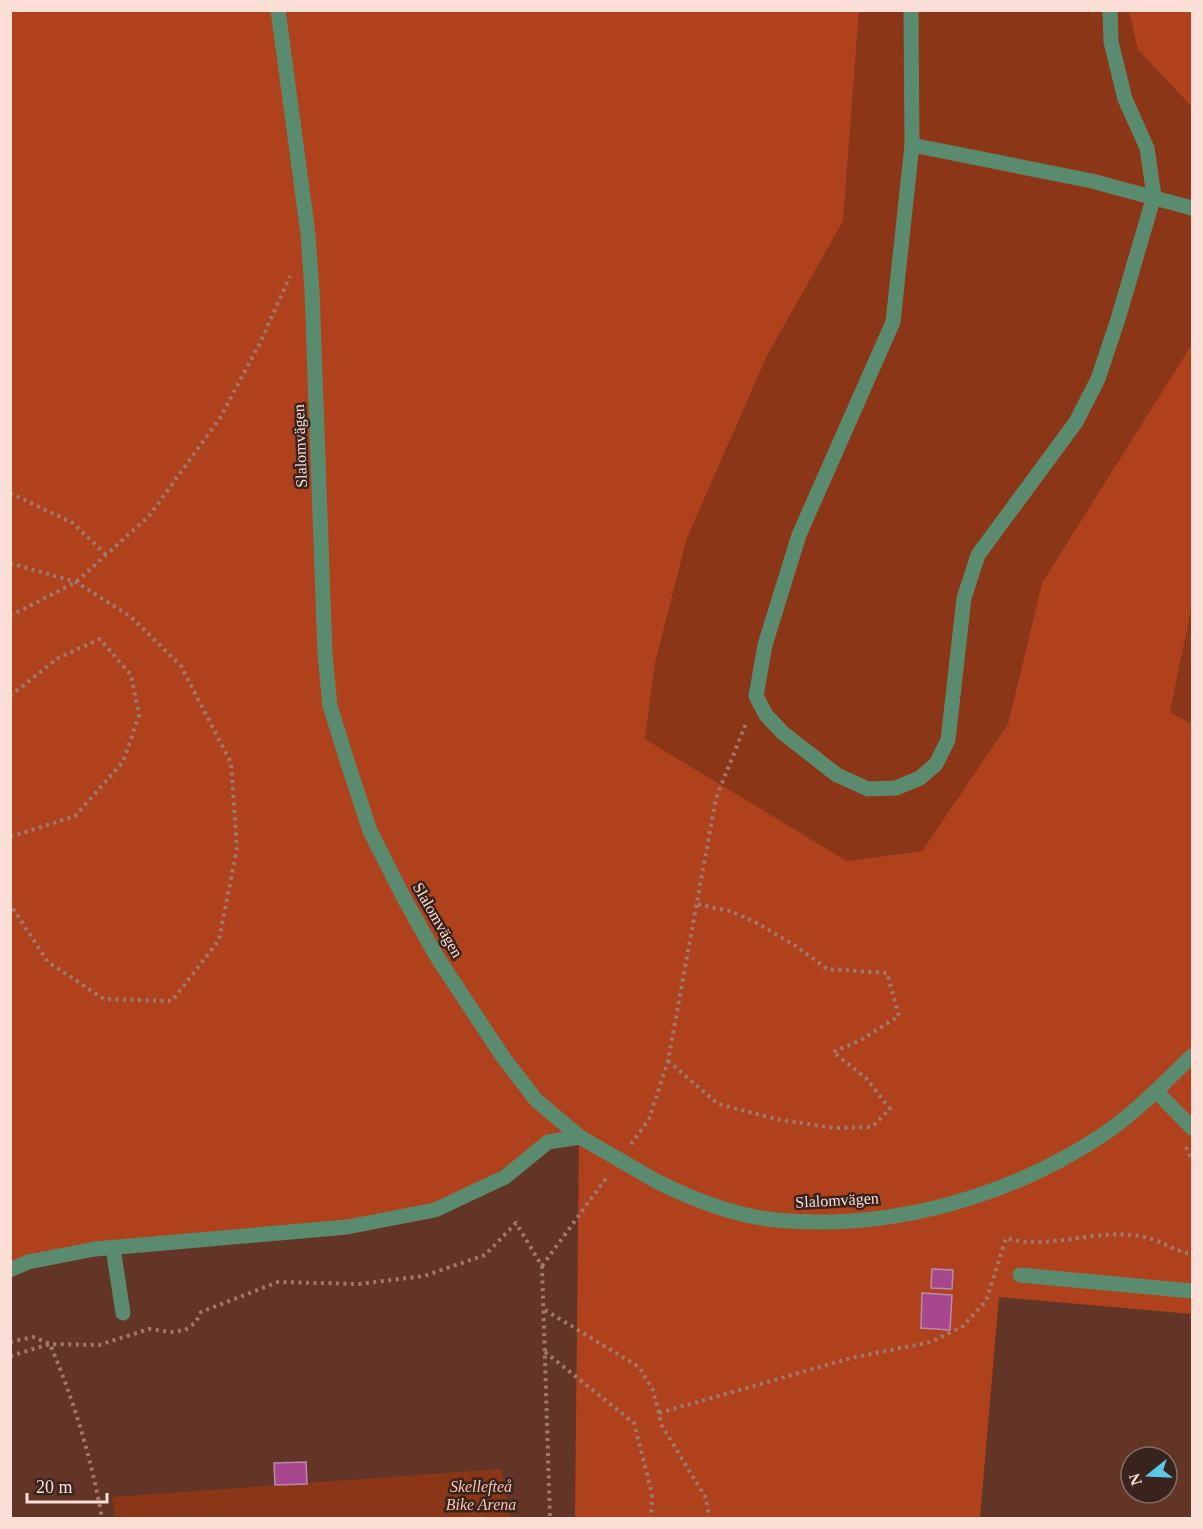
<svg xmlns="http://www.w3.org/2000/svg" width="1203" height="1529" viewBox="0 0 1203 1529" font-family="'Times New Roman',serif">
<style>
.green{fill:#8c3618}
.forest{fill:#af421c}
.building{fill:#a6478d;stroke:#b88baa;stroke-width:1.5}
.lines{fill:none;stroke-linecap:round;stroke-linejoin:round}
.path{stroke:#a07a6e;stroke-width:4;stroke-dasharray:3 4.5;stroke-linecap:butt}
.minor{stroke:#5b8b6f;stroke-width:15}
.minor-bridge{stroke:#5b8b6f;stroke-width:15}
.labels{text-anchor:middle;dominant-baseline:central;stroke-width:5;stroke-linejoin:round;paint-order:stroke}
.street-label{font-size:16px;fill:#fbded5;stroke:#38231d}
.park-label{font-size:16px;font-style:italic;fill:#fdc3b0;stroke:#38231d}
</style>
<rect width="100%" height="100%" fill="#623527"/>
<!-- green -->
<g class="green">
<polygon points="859,11 1129,11 1138,50 1192,107 1192,344 1042,583 1008,724 922,851 847,861 645,739 655,663 687,538 767,356 843,221"/>
<polygon points="1192,605 1192,724 1170,712"/>
<polygon points="501,1469 510,1518 115,1518 112,1497"/>
</g>
<!-- forest -->
<g class="forest">
<polygon points="11,11 859,11 843,221 767,356 687,538 655,663 645,739 847,861 922,851 1008,724 1042,583 1192,344 1192,605 1170,712 1192,724 1192,1314 999,1297 980,1518 575,1518 579,1137 548,1142 435,1210 151,1244 11,1270"/>
<polygon points="1129,11 1192,11 1192,107 1138,50"/>
</g>
<!-- building -->
<g class="building">
<polygon points="932,1269 953,1270 952,1289 931,1288"/>
<polygon points="922,1293 952,1295 950,1330 921,1328"/>
<polygon points="306,1462 307,1484 275,1485 274,1463"/>
</g>
<g class="lines">
<!-- path -->
<g class="path">
<polyline points="10,493 73,523 106,555"/>
<polyline points="10,563 76,582 131,617 181,666 231,763 237,848 219,940 172,1001 104,999 48,962 10,904"/>
<polyline points="10,616 76,582 149,516 220,418 261,341 290,276"/>
<polyline points="10,696 58,658 100,639 131,675 139,715 123,762 75,816 10,837"/>
<polyline points="668,1061 718,1104 776,1119 834,1128 872,1127 890,1109 866,1078 833,1052 859,1041 899,1016 887,973 827,969 796,946 755,922 730,911 696,904"/>
<polyline points="631,1144 649,1119 668,1061 716,798 747,721"/>
<polyline points="1186,1147 1192,1160"/>
<polyline points="542,1266 607,1177"/>
<polyline points="545,1310 639,1367 653,1390 662,1426 706,1498 709,1518"/>
<path d="M10,1342L33,1337L50,1344C74,1401 91,1457 102,1518"/>
<polyline points="545,1352 634,1423 652,1494 651,1518"/>
<polyline points="10,1356 50,1344 99,1345 149,1329 171,1332 185,1330 196,1322 201,1312 278,1282 359,1284 424,1276 485,1255 516,1223 542,1266 550,1518"/>
<path d="M659,1413L851,1358L931,1342L963,1326L986,1301L1006,1238C1050,1251 1098,1227 1144,1237C1161,1240 1175,1252 1192,1254"/>
</g>
<!-- minor -->
<g class="minor">
<polyline points="278,10 308,234 312,291 325,654 330,706 349,767 370,831 405,900 437,957 503,1057 536,1100 580,1137"/>
<polyline points="911,10 912,145 1092,181 1192,208"/>
<polyline points="912,145 893,322 799,535 765,645 756,696 766,715 783,733 837,775 868,789 896,788 920,778 936,764 948,740 964,598 978,555 1076,422 1098,379 1118,319 1154,196 1147,148 1125,99 1111,42 1110,10"/>
<polyline points="1156,1091 1192,1128"/>
<path d="M656,1181C694,1200 734,1216 776,1220C889,1231 1010,1197 1104,1134C1136,1112 1164,1083 1192,1056"/>
<polyline points="113,1248 123,1313"/>
<polyline points="10,1270 28,1262 95,1249 347,1227 435,1210 505,1177 548,1142 580,1137"/>
<polyline points="1020,1275 1192,1291"/>
</g>
<!-- minor-bridge -->
<polyline class="minor-bridge" points="580,1137 656,1181"/>
</g>
<g class="labels">
<!-- street labels -->
<g class="street-label">
<text transform="translate(300 446) rotate(-92)">Slalomvägen</text>
<text transform="translate(438 920) rotate(60)">Slalomvägen</text>
<text transform="translate(837 1200) rotate(-3)">Slalomvägen</text>
</g>
<!-- park labels -->
<g class="park-label">
<text x="481" y="1486">Skellefteå<tspan x="481" dy="18">Bike Arena</tspan></text>
</g>
</g>
<!-- border -->
<rect width="1203" height="1529" fill="none" stroke="#fbded5" stroke-width="24"/>
<!-- north arrow -->
<g transform="translate(1149 1475) rotate(252)"><circle r="28" fill="#38231d" stroke="#866e67" stroke-width="1.5"/>
<path d="M0-4.5L10 22L0 15L-10 22Z" fill="#5ac8e6"/>
<text y="-9" font-size="16" font-weight="bold" text-anchor="middle" fill="#fbded5">N</text>
</g>
<!-- scale -->
<path d="M27 1493v9h80v-9" fill="none" stroke="#fbded5" stroke-width="3"/>
<text x="36" y="1493" font-size="18" fill="#fbded5" stroke="#38231d" stroke-width="4.5" paint-order="stroke">20 m</text>
</svg>
